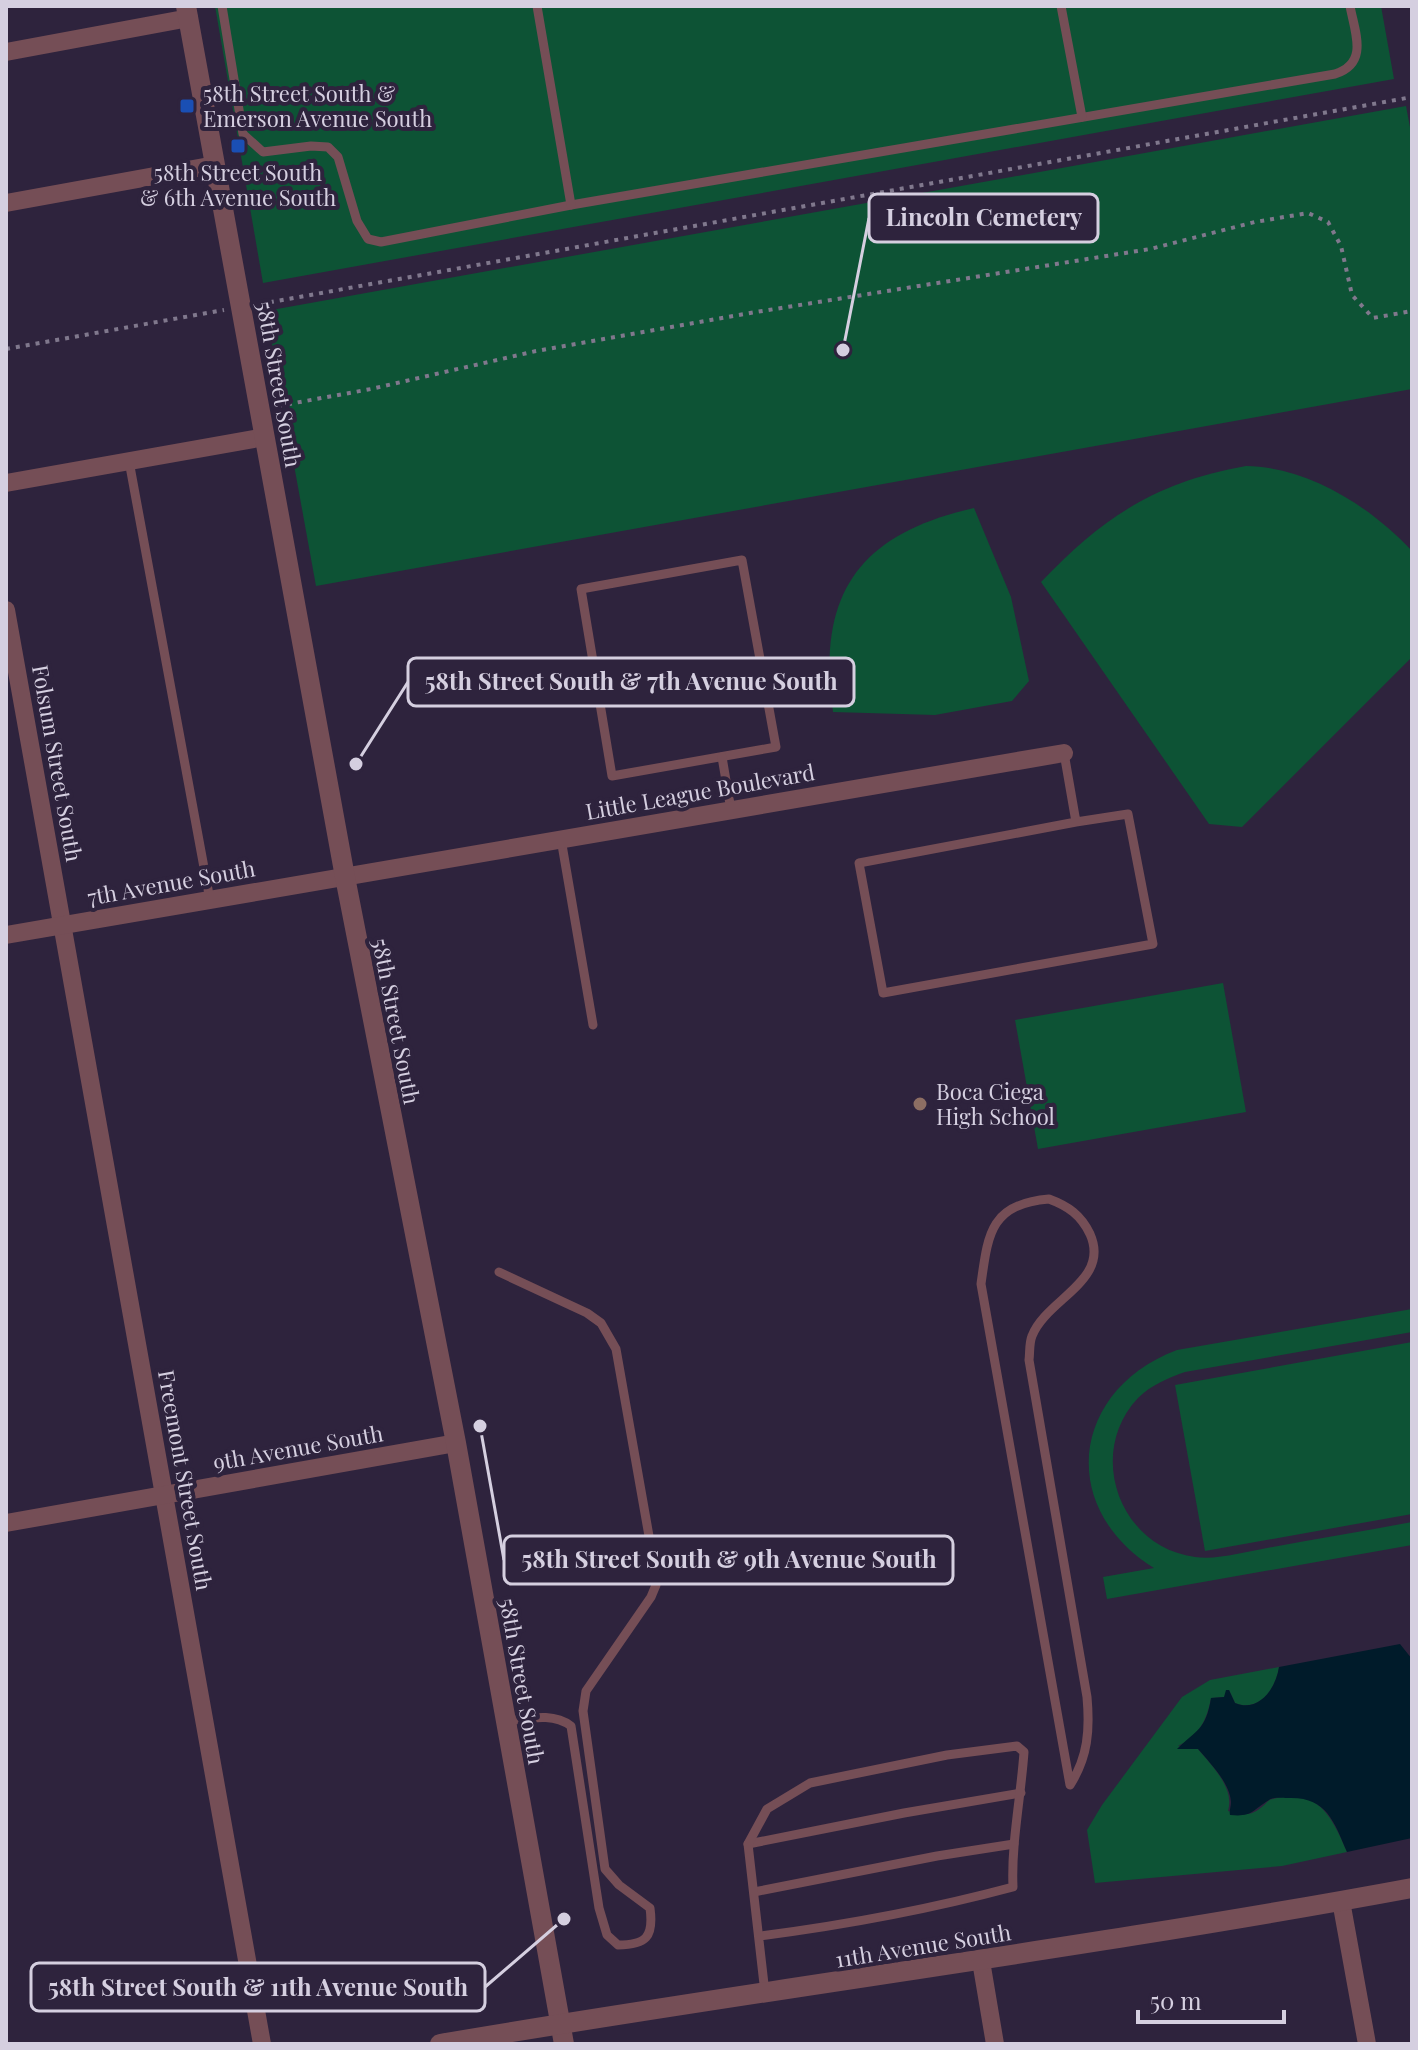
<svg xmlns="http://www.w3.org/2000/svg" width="1418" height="2050" viewBox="0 0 1418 2050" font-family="'Playfair Display',serif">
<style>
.green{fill:#0d5335}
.water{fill:#001b2a}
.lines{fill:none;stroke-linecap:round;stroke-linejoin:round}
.path{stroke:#80788d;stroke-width:4;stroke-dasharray:4 6;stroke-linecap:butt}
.service{stroke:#754e56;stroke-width:9}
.minor{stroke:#754e56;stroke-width:18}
.tertiary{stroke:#754e56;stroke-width:20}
.transit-dot{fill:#1a4fb4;stroke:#2e233d;stroke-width:3}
.education-dot{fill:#8d6e63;stroke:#2e233d;stroke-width:3}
.labels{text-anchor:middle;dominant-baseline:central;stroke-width:8;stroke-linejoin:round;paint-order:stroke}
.poi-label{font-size:22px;fill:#d5cfe0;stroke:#2e233d;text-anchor:start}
.street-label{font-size:22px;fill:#d5cfe0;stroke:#2e233d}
.leader{fill:none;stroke:#d5cfe0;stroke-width:3}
.callout-dot{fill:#d5cfe0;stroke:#2e233d;stroke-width:3}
.callout{fill:#2e233d;stroke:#d5cfe0;stroke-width:3}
.callout-label{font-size:24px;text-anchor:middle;font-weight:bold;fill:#d5cfe0}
</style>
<rect width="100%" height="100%" fill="#2e233d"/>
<!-- green -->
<g class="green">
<polygon points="215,6 1381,6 1394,79 263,283"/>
<polygon points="1406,106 1412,138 1412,389 316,586 266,311"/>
<path d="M1246,466C1308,467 1370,506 1412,551V657L1242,827L1209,824L1041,582C1103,517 1156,482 1246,466Z"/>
<path d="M974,508L1011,597L1029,681L1012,701L935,715L833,712C816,594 859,534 974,508Z"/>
<polygon points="1223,983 1246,1112 1038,1149 1015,1020"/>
<path d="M1412,1309V1332L1185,1372C1168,1378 1151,1385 1138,1398C1086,1453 1119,1547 1195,1557C1218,1560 1244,1552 1267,1548C1315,1539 1364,1531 1412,1522V1545L1107,1599L1103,1577L1154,1568C1057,1508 1071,1390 1177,1350Z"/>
<polygon points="1412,1342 1412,1514 1205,1551 1175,1385"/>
<path d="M1279,1667C1276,1688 1260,1713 1235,1703L1229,1690L1225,1697L1211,1698C1207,1720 1199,1736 1178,1746L1198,1749C1212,1766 1235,1788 1228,1811C1243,1815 1251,1817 1263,1806C1268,1802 1267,1800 1273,1799C1318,1787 1332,1817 1347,1852L1282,1866L1095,1883L1087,1830L1102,1805L1182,1697L1210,1680Z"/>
</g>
<!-- water -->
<path class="water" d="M1400,1644L1412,1659V1838L1347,1852C1334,1821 1326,1796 1287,1798C1282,1798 1273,1797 1269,1800C1251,1811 1253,1817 1230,1815C1229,1811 1231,1807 1231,1802C1230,1783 1210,1763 1198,1749H1177C1196,1730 1206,1730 1211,1698L1224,1697L1226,1690H1229L1235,1703C1259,1713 1276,1688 1279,1667Z"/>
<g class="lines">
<!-- path -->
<g class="path">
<polyline points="260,304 1412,97"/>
<polyline points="6,349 224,310"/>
<polyline points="278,406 371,389 536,351 756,312 1150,249 1255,222 1308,213 1328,222 1341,246 1352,295 1373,318 1412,311"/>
</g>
<!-- service -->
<g class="service">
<path d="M222,6L243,134L263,152L311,146L328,147L338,157L357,221L368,239L381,242L571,205L1335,74C1369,63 1355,33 1350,6"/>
<polyline points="537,6 571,205"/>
<polyline points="1061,6 1082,117"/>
<polyline points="129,461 210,900"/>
<polygon points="742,560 776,747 612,776 581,589"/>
<polyline points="1064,753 1076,822 1128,814 1153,944 883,993 859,863 1076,822"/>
<polyline points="722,757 731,810"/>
<polyline points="561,839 593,1025"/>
<path d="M1049,1199C1068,1206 1081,1215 1090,1234C1111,1281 1046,1299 1032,1336C1029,1343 1030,1353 1029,1360L1087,1697C1090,1730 1088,1757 1070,1785L981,1284C988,1234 990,1204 1049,1199Z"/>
<path d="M499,1272L587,1313L601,1323L616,1349L655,1570L656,1585L651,1597L586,1691L583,1711L605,1869L619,1885L650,1908C654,1937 646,1945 618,1945L607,1935L599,1908L571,1726C552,1712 528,1719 506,1721"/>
<polyline points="748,1844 904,1813 1021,1793"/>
<polyline points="754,1892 937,1856 1014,1844"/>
<path d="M760,1936C845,1925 931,1909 1013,1887C1011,1844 1021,1796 1024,1752L1017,1746L947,1755L810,1783L767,1809L748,1844L765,1993"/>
</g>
<!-- minor -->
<g class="minor">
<polyline points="6,52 189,18"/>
<polyline points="6,203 215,165"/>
<polyline points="6,483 265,437"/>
<polyline points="6,610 262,2044"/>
<polyline points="6,935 1064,753"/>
<polyline points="6,1523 456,1443"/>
<polyline points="1341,1901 1367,2044"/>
<polyline points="981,1961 995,2044"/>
</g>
<!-- tertiary -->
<g class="tertiary">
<polyline points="186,6 345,877 456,1443 564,2044"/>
<path d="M440,2044C763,1989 1089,1948 1412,1888"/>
</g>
</g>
<!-- markers -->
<g class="transit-dot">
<rect x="179" y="98" width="16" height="16" rx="4"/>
<rect x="230" y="138" width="16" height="16" rx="4"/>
</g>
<circle class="education-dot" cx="920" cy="1104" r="8"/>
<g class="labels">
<!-- poi labels -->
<g class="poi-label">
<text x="203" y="93">58th Street South &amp;<tspan x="203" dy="25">Emerson Avenue South</tspan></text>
<text x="238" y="172" text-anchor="middle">58th Street South<tspan x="238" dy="25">&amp; 6th Avenue South</tspan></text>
<text x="936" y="1091">Boca Ciega<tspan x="936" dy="25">High School</tspan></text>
</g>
<!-- street labels -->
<g class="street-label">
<text transform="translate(280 384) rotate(80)">58th Street South</text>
<text transform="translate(58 763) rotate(80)">Folsum Street South</text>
<text transform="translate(700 791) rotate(-10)">Little League Boulevard</text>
<text transform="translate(171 882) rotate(-10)">7th Avenue South</text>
<text transform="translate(397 1021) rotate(79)">58th Street South</text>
<text transform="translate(298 1447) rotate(-10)">9th Avenue South</text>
<text transform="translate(186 1480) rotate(80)">Freemont Street South</text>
<text transform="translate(523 1681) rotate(80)">58th Street South</text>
<text transform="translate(923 1945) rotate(-9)">11th Avenue South</text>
</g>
</g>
<!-- callouts -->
<path class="leader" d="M843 350L869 218M356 764L408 682M480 1426L504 1560M564 1919L485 1987"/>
<g class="callout-dot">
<circle cx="843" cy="350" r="8"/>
<circle cx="356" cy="764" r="8"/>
<circle cx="480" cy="1426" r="8"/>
<circle cx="564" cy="1919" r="8"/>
</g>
<g class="callout">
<rect x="869" y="194" width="229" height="48" rx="8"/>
<rect x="408" y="658" width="446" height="48" rx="8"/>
<rect x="504" y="1536" width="449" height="48" rx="8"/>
<rect x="31" y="1963" width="454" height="48" rx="8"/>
</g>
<g class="callout-label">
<text x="984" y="226">Lincoln Cemetery</text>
<text x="631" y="690">58th Street South &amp; 7th Avenue South</text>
<text x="729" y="1568">58th Street South &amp; 9th Avenue South</text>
<text x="258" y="1996">58th Street South &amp; 11th Avenue South</text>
</g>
<!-- border -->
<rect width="1418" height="2050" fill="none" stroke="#d5cfe0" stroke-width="16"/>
<!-- scale -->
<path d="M1138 2010v12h146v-12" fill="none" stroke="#d5cfe0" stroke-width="4"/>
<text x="1150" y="2010" font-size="24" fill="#d5cfe0" stroke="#2e233d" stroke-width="6" paint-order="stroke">50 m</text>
</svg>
